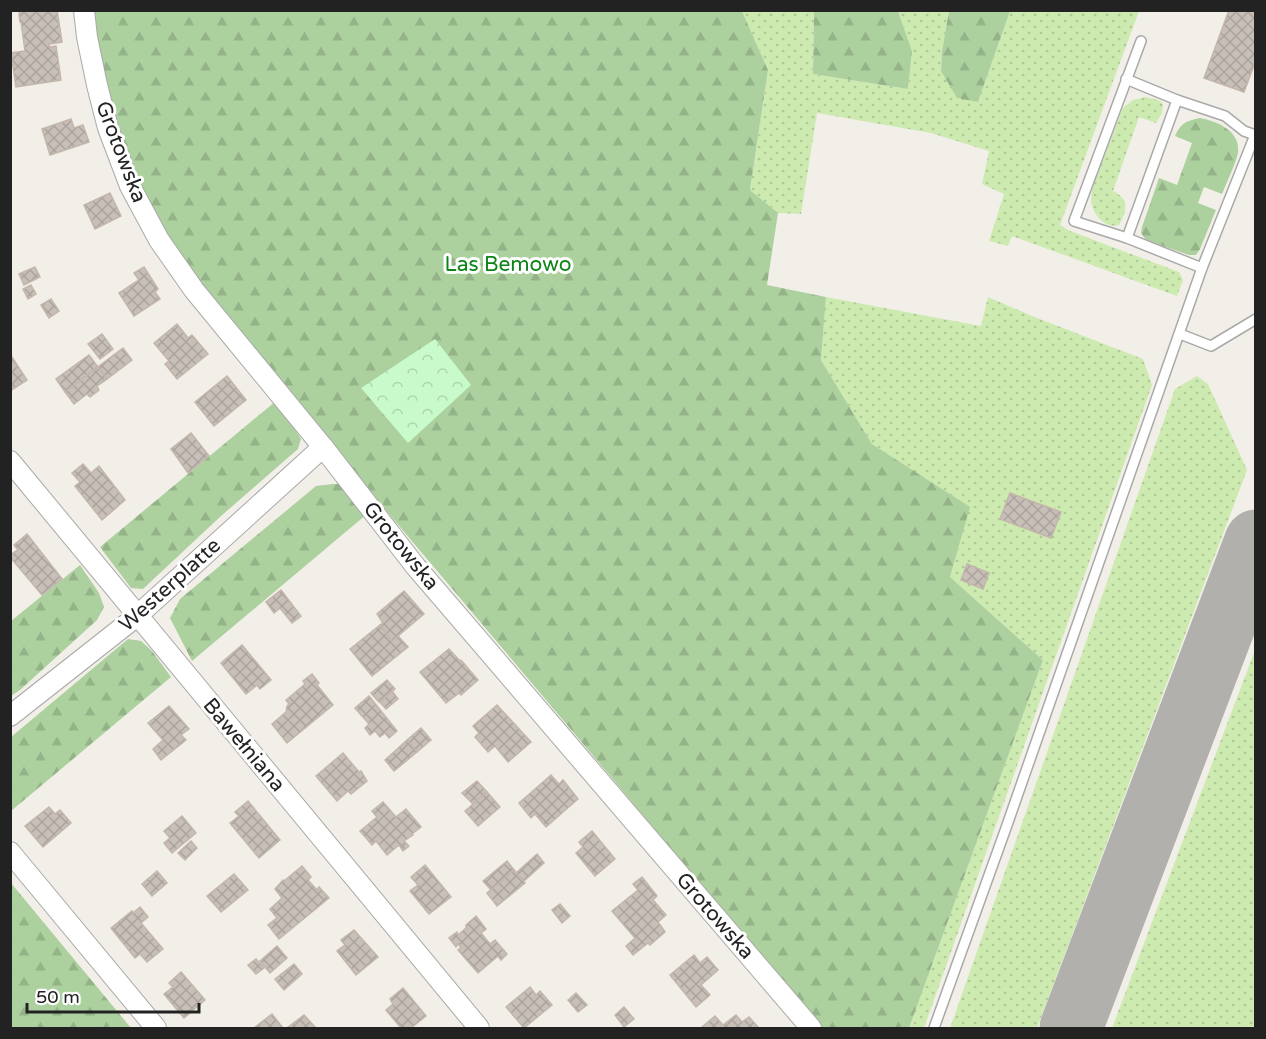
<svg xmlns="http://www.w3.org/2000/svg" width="1266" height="1039" viewBox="0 0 1266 1039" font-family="'Varela Round',sans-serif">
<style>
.grass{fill:url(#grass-dots)}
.forest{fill:url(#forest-firs)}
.park{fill:url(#park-crowns)}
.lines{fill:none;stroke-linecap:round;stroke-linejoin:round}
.taxiway{stroke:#b1b0ac;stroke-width:63}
.building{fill:url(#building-cross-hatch);stroke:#c4b6ab;stroke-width:1.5}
.service-casing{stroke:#a9a9a9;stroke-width:12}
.minor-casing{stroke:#a9a9a9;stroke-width:22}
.service{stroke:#fff;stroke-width:9}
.minor{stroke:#fff;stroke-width:20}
.labels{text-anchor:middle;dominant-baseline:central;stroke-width:6;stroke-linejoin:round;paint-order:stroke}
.street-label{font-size:21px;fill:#222;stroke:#fff}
.park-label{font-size:21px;fill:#0c8416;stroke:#fff}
</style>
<defs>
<pattern id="grass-dots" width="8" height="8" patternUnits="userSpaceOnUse" patternTransform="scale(1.5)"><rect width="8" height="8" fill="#cdebb0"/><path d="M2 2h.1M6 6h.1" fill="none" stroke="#b0c997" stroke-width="1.8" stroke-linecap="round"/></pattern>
<pattern id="forest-firs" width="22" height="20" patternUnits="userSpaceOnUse" patternTransform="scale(1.5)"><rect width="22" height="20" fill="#add19e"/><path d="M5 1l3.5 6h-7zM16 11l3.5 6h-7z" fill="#95b388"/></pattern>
<pattern id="park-crowns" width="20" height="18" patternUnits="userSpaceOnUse" patternTransform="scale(1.5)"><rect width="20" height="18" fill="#c8facc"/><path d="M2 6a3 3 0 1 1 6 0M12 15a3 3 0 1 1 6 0" fill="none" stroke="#acd6af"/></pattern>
<pattern id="building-cross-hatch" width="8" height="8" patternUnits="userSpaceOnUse" patternTransform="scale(1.5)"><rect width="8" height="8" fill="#c7bfb8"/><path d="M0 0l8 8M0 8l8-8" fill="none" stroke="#aba49e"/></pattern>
</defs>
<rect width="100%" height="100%" fill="#f2efe9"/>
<!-- grass -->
<g class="grass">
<polygon points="742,11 814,11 813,74 908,89 912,51 898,11 949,11 942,51 941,71 978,102 1010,11 1139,11 1060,225 1070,231 1179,272 1183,280 1177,296 1012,236 1008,246 989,241 1004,194 982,184 989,151 931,133 817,113 801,214 778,213 750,190 768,70"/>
<path d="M1145,97L1154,99L1160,101L1163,104L1162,113L1156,123L1139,117L1113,191C1130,199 1127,211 1119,225C1104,229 1092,213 1091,200C1091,196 1092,193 1092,189L1123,108L1133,100Z"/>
<polygon points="826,297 981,326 988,297 1032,316 1143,359 1152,385 924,1028 909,1028 1043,660 950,577 969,507 872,444 821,360"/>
<polygon points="1197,376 1208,384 1247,470 1037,1028 950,1028 1175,389"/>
<polygon points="1255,650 1255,1028 1112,1028"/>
</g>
<!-- forest -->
<g class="forest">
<polygon points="90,11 742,11 768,70 750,190 778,213 767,285 826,297 821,360 872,444 970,507 950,577 1043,660 909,1028 820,1028 611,777 351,469 187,269 156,218 131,169 113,119"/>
<polygon points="814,11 898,11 912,51 908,89 813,74"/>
<polygon points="949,11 1010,11 978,102 957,98 941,71 942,51"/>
<path d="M1200,118C1217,121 1241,131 1238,153C1236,163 1226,184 1222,194L1204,187L1198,203L1216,210L1200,249L1196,255H1189L1146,240L1141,233L1142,227L1159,178L1177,185L1192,143L1175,136C1181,123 1186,121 1200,118Z"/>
<polygon points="276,401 301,439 298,449 221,516 143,589 131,588 100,547"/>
<polygon points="333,484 342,484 367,514 192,661 170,618 180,599 316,486"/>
<polygon points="80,565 99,593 104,607 97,620 20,690 11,696 11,621"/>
<polygon points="128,639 141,641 152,651 171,677 11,811 11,737"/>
<polygon points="11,883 131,1028 11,1028"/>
</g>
<!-- park -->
<polygon class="park" points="435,339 471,385 408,443 361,388"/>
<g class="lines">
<!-- taxiway -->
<polyline class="taxiway" points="1071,1028 1256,541"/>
</g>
<!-- building -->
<g class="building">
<polygon points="19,10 57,10 62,42 49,44 49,47 56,46 61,80 16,87 11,53 25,51 21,22 20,22 19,14 20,14"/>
<polygon points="1229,10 1256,10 1256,60 1244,92 1204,78"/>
<polygon points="71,119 74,128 83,125 89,142 50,155 42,129"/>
<polygon points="110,193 121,216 95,229 84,205"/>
<polygon points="35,267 40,277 24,285 19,274"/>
<polygon points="144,267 158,289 155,292 160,299 134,316 119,293 139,280 134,273"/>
<polygon points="31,285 36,294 28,299 23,289"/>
<polygon points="51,299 59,311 49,318 41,305"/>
<polygon points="177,324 188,338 192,335 208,354 177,379 165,364 169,361 154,343"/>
<polygon points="102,334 113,349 100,359 88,344"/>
<polygon points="123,348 132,360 107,379 98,367"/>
<polygon points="10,354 27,380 10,391"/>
<polygon points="89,355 98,367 65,392 56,379"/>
<polygon points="98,367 107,379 97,386 99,390 90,397 87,394 74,404 65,392"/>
<polygon points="227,376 246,400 214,426 195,402"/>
<polygon points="191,433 209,456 188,473 171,449"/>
<polygon points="83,464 91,473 99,466 125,500 102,520 75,486 80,482 72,473"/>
<polygon points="1010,493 1061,512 1051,538 1000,519"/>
<polygon points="27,534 62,579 42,595 10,557 10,555 18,550 14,545"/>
<polygon points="967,564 989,573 983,589 961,580"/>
<polygon points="281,590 301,616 292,623 280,608 274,613 266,602"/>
<polygon points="404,591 424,614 392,641 380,625 383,623 377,614"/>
<polygon points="380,625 392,641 398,636 408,647 372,676 350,649"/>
<polygon points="242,645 271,680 260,689 257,685 246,694 221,663"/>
<polygon points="449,649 460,661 461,660 478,680 461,695 459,693 446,703 420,672"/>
<polygon points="312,674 319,683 317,685 333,705 287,743 272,724 286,712 287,706 289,704 286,700 305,684 303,681"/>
<polygon points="387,680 395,689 379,702 371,693"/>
<polygon points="392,691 398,699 386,709 380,702"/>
<polygon points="369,696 397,731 389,738 385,733 380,737 375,731 370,735 365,728 369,724 355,708"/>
<polygon points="497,705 531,742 508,762 495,746 488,752 475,737 479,733 473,726"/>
<polygon points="169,706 189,729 181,735 186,740 161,760 153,749 163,740 148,723"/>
<polygon points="421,728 431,740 417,752 407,740"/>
<polygon points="407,740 417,752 394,771 385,760"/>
<polygon points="343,753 359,772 361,771 367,781 351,794 348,791 337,801 316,776"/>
<polygon points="551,775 559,784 563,780 578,799 546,827 535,814 531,818 519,803"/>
<polygon points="477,781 487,792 473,804 462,793"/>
<polygon points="487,792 500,807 478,826 465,811"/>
<polygon points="248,801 280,840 259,858 230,823 239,816 235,812"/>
<polygon points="383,802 396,817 406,809 421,827 412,834 413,835 404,841 409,846 403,851 399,845 387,855 376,841 372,845 360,831 377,817 372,811"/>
<polygon points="49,807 55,814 60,810 71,823 43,847 25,826"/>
<polygon points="182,816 196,833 172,853 164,843 170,838 164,831"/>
<polygon points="592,831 615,859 595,876 576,853 583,847 579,842"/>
<polygon points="191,841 197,848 185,860 178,853"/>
<polygon points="537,854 544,863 524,881 516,873"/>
<polygon points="507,861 514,870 491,890 483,881"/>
<polygon points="425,865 451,897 429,914 410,891 418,885 411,877"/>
<polygon points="302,866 311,877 308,880 317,890 319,887 329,898 279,939 268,925 277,918 270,909 282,898 275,889 283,880 284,881"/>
<polygon points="514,870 525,883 497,906 487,893"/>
<polygon points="157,871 167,883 152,896 142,884"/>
<polygon points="234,874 248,890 221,912 207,896"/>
<polygon points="642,877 657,896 653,900 666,915 658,922 665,932 650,945 648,943 633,955 626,946 635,938 612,911 638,890 633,884"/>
<polygon points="560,904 570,916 562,923 552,910"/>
<polygon points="140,907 148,917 141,923 163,949 147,962 140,954 135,958 111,928 132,911 133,913"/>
<polygon points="476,916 486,929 481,933 490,944 495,940 507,954 501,960 498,956 478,973 458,950 461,947 458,944 456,947 449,938 457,932 458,935 466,928 466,925"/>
<polygon points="354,930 378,957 356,975 337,951 345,945 341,940"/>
<polygon points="277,946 287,958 270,973 260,961"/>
<polygon points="694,955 700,963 707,957 718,970 701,985 710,995 696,1007 670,975"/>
<polygon points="256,959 264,968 256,974 248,965"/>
<polygon points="294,964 302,974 284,990 275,979"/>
<polygon points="181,972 205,1000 184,1018 164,994 173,987 169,983"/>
<polygon points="530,987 536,995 540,991 552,1005 524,1028 506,1007"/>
<polygon points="403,988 426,1016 411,1028 401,1028 386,1010 393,1004 390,999"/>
<polygon points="576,993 587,1005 578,1012 568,1000"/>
<polygon points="624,1007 634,1019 624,1027 615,1015"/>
<polygon points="272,1014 283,1028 254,1028"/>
<polygon points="304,1015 316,1028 287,1028"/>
<polygon points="736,1015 742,1022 749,1017 759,1028 703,1028 702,1027 715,1016 723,1025"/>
</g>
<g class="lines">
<!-- service casing -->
<g class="service-casing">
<g id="service">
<polyline points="1141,41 1074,221 1127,238 1202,268"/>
<polyline points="1127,238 1177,100"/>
<polyline points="1180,334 1211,346 1256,319"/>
<polyline points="934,1028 1006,828 1202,268 1255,135 1244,131 1225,116 1177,100 1126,79"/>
</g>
</g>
<!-- minor casing -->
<g class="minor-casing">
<g id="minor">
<polyline points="84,10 87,37 97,85 108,128 130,186 159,240 194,290 323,447 416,567 811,1028"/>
<polyline points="10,461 479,1028"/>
<polyline points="10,716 137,616 323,447"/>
<polyline points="10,852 156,1028"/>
</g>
</g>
<!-- service -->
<use href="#service" class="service"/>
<!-- minor -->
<use href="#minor" class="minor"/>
</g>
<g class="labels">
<!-- street labels -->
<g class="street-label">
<text transform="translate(121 152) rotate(69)">Grotowska</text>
<text transform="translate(401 546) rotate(51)">Grotowska</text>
<text transform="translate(170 585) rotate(-42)">Westerplatte</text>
<text transform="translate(244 745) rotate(50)">Bawełniana</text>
<text transform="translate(715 916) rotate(49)">Grotowska</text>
</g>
<!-- park labels -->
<g class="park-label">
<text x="508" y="264">Las Bemowo</text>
</g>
</g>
<!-- border -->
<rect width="1266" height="1039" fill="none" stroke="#222222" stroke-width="24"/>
<!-- scale -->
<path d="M27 1003v9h172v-9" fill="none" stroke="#222222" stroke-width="3"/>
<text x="36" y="1003" font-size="18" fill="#222222" stroke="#ffffff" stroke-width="4.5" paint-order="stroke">50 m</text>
</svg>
